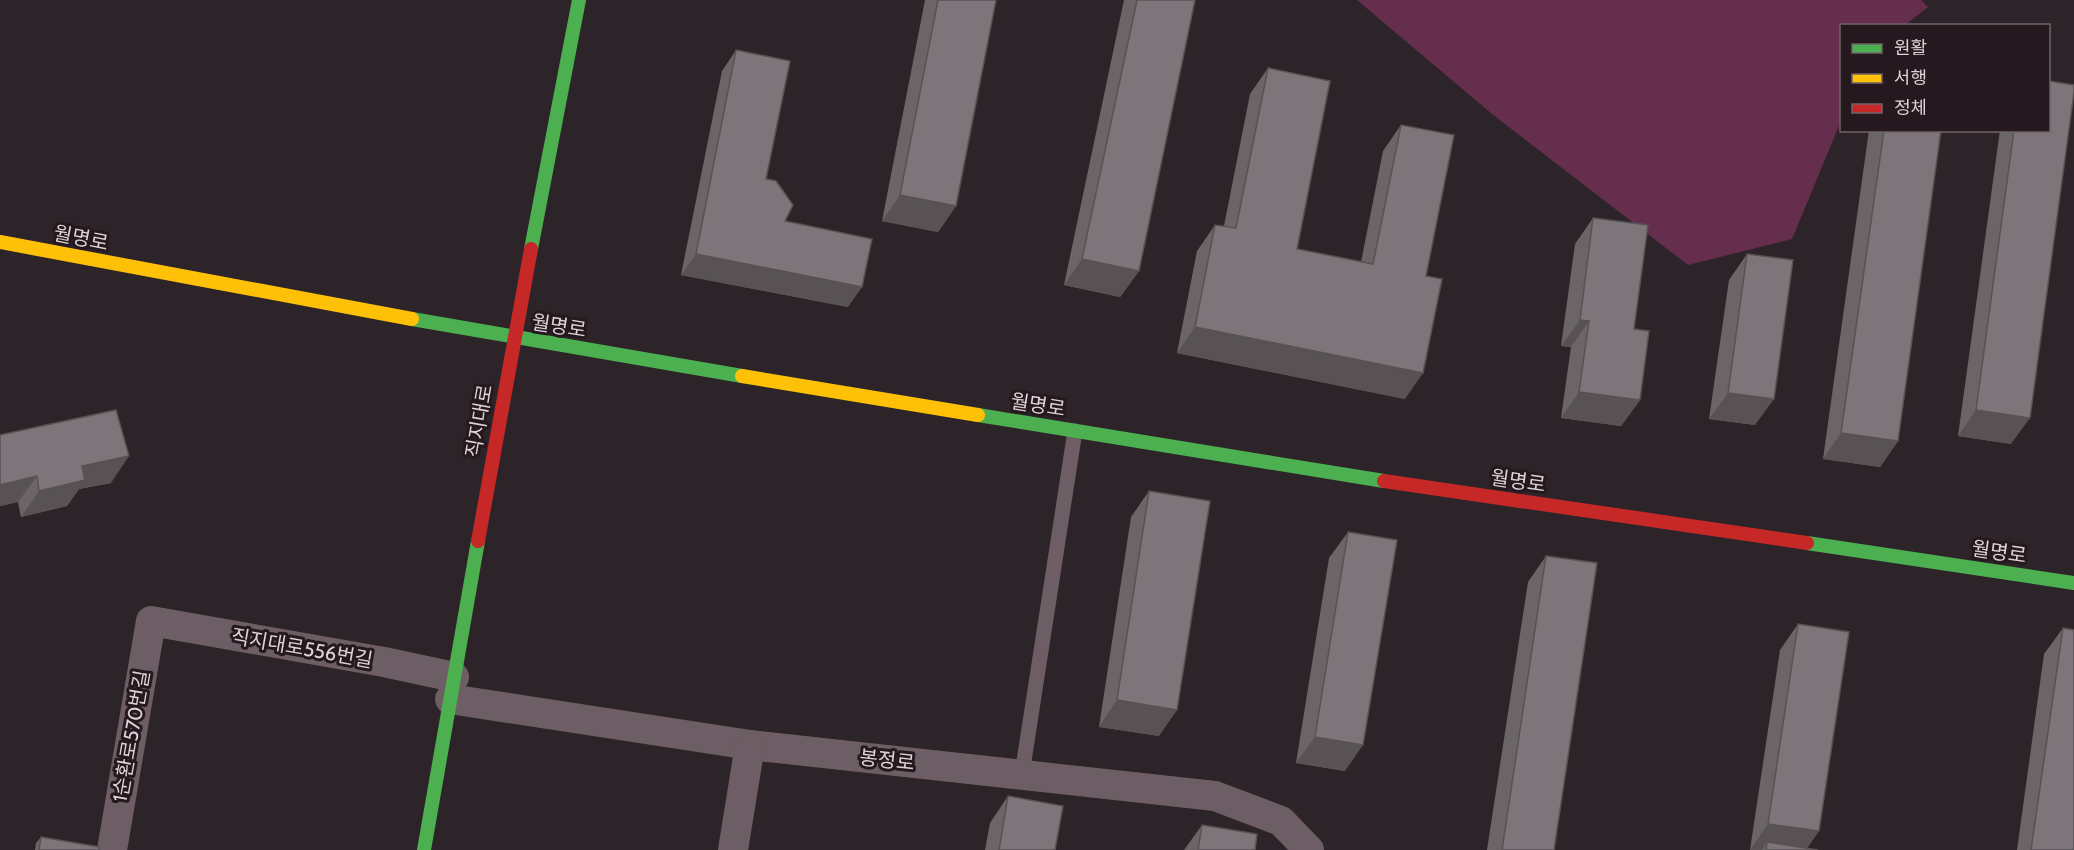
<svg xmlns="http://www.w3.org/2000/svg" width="2074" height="850" viewBox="0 0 2074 850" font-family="Cabin,'Noto Sans KR',sans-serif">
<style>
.green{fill:#662e4d}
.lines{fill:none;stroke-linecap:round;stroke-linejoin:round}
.lane{stroke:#6d5d64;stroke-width:15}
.street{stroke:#6d5d64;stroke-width:30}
.fast{stroke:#4caf50;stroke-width:14}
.slow{stroke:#ffc107;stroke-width:14}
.jam{stroke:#c62828;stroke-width:14}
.wall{fill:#6c6568}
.shaded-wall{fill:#585255}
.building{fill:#7d7579;stroke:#585255;stroke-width:1.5}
.labels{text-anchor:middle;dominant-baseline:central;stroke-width:6;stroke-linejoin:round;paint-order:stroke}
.street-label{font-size:20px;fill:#ddd3d8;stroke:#25181e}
</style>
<rect width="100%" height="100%" fill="#2c2428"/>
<!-- green -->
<polygon class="green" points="1357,0 1921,0 1928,7 1905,25 1842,26 1841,121 1792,239 1688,265 1492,114"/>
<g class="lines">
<!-- lane -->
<polyline class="lane" points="1022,774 1075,431"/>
<!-- street -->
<g class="street">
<polyline points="450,699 750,745 1215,796 1281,821 1309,850"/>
<polyline points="112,850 151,621 384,662 454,677"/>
<polyline points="733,850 750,745"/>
</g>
<!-- fast -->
<g class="fast">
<polyline points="531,249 579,0"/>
<polyline points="412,319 742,376"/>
<polyline points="978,415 1384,481"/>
<polyline points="1807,543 2074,583"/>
<polyline points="424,850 478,541"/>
</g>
<!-- slow -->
<g class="slow">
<polyline points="0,242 412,319"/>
<polyline points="742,376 978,415"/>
</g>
<!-- jam -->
<g class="jam">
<polyline points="1384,481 1807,543"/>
<polyline points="478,541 531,249"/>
</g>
</g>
<!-- wall -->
<g class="wall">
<polygon points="925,0 996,0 956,206 938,232 882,221"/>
<polygon points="1124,0 1195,0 1139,271 1120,297 1064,285"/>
<polygon points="736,50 766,179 785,221 848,307 681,275 722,71"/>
<polygon points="1268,68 1297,249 1361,262 1383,151 1401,125 1426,276 1405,399 1177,353 1197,251 1215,225 1224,226 1250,94"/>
<polygon points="1869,130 1941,130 1898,441 1880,467 1823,459"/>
<polygon points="2000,130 2049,130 2011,444 1958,436"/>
<polygon points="1593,218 1634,329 1640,400 1621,426 1561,418 1571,347 1561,346 1575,244"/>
<polygon points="1747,254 1755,425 1709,419 1729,280"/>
<polygon points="0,435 111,483 79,489 67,506 21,517 18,502 0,506"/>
<polygon points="1149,491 1159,736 1099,727 1131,517"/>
<polygon points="1348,532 1345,771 1296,763 1329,558"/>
<polygon points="1546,556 1554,850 1487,850 1528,582"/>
<polygon points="1798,624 1819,831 1807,848 1818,850 1750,850 1780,650"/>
<polygon points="2063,628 2074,850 2017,850 2044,654"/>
<polygon points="1008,796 1055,850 985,850 990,823"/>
<polygon points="1202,825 1255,850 1184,850"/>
<polygon points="41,837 99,850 35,850 36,843"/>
</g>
<!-- shaded-wall -->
<g class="shaded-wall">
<polygon points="900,195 956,206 938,232 882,221"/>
<polygon points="696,254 862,287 848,307 681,275"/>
<polygon points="1082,259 1139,271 1120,297 1064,285"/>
<polygon points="1580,320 1589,321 1571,347 1561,346"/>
<polygon points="1195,327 1423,373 1405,399 1177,353"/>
<polygon points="1579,392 1640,400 1621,426 1561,418"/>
<polygon points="1728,393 1774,399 1755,425 1709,419"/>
<polygon points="1976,410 2030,418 2011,444 1958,436"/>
<polygon points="1841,433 1898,441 1880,467 1823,459"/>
<polygon points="129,456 111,483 79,489 67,506 21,517 39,491 82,466"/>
<polygon points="37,476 18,502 0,506 0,485"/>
<polygon points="1117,700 1177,710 1159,736 1099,727"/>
<polygon points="1315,737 1363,745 1345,771 1296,763"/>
<polygon points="1768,824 1819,831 1805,850 1767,842 1762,850 1750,850"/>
</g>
<!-- building -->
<g class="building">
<polygon points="938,0 996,0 956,206 900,195"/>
<polygon points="1137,0 1195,0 1139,271 1082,259"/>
<polygon points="736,50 790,61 766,179 776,181 793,205 785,221 872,239 862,287 696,254"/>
<polygon points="1268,68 1330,81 1297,249 1373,264 1401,125 1454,135 1426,276 1442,279 1423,373 1195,327 1215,225 1236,228"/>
<polygon points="2049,81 2074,85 2074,92 2030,418 1976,410 2014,130 2049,130"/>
<polygon points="1884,130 1941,130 1898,441 1841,433"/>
<polygon points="1593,218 1648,225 1634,329 1649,331 1640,400 1579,392 1589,321 1580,320"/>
<polygon points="1747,254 1793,260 1774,399 1728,393"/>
<polygon points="116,410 129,456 82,466 85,480 39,491 37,476 0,485 0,435"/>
<polygon points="1149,491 1210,501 1177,710 1117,700"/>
<polygon points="1348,532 1397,540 1363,745 1315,737"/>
<polygon points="1546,556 1597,563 1554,850 1502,850"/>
<polygon points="1798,624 1849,632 1819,831 1768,824"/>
<polygon points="2063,628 2074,630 2074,850 2031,850"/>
<polygon points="1008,796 1063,806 1055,850 999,850"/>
<polygon points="1202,825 1257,834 1255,850 1198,850"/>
<polygon points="41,837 99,847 99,850 39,850"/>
<polygon points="1767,842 1818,850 1766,850"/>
</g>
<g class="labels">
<!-- street labels -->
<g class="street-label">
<text transform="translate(81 238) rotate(11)">월명로</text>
<text transform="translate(559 326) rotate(9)">월명로</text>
<text transform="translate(1038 405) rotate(9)">월명로</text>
<text transform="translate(479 421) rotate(-80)">직지대로</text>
<text transform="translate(1518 481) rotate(8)">월명로</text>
<text transform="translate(1999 552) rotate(8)">월명로</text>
<text transform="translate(302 648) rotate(10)">직지대로556번길</text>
<text transform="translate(131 736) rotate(-80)">1순환로570번길</text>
<text transform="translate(887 760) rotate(6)">봉정로</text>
</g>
</g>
<!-- legend -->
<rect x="1840" y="24" width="210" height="108" fill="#25181e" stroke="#6f6368" stroke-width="1.5"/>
<rect x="1852" y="44" width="30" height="9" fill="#4caf50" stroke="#6f6368" stroke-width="1.5"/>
<text x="1894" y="54" font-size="18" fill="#ddd3d8">원활</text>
<rect x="1852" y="74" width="30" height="9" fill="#ffc107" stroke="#6f6368" stroke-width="1.5"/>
<text x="1894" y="84" font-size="18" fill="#ddd3d8">서행</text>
<rect x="1852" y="104" width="30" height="9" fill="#c62828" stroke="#6f6368" stroke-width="1.5"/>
<text x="1894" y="114" font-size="18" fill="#ddd3d8">정체</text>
</svg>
